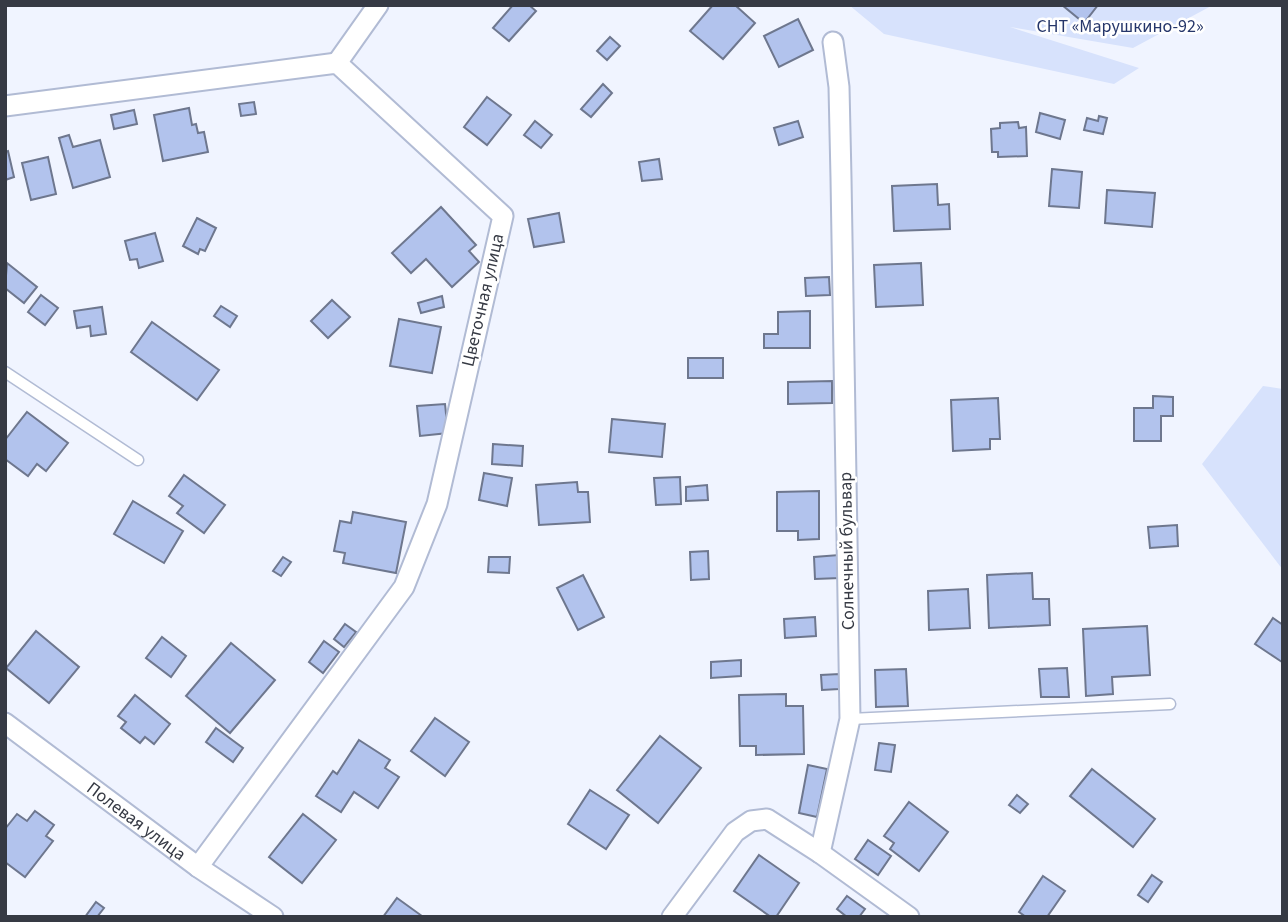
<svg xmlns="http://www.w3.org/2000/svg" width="1288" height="922" viewBox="0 0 1288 922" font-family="'Source Sans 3',sans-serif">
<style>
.green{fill:#d7e2fc}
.building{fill:#b2c3ed;stroke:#6e778e;stroke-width:2}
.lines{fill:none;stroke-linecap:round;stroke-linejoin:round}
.lane-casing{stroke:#b1bbd4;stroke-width:13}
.street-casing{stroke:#b1bbd4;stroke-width:23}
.lane{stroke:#fff;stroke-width:10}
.street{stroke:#fff;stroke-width:19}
.labels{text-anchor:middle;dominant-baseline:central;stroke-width:5;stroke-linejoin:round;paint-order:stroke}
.park-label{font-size:18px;fill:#25366a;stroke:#fff}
.street-label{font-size:18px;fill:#363a44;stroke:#fff}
</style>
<rect width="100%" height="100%" fill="#f0f4ff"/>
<!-- green -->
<g class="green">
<polygon points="849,5 1213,5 1133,48 1010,27 1139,68 1114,84 884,34"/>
<polygon points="1263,386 1283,389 1283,570 1202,464"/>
</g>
<!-- building -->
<g class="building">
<polygon points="513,5 529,5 536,11 509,41 493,28"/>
<polygon points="713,5 735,5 755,23 723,59 690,31"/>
<polygon points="1062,5 1098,5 1084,23"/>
<polygon points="798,19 813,50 779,67 764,36"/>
<polygon points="610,37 620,46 607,60 597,51"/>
<polygon points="603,84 612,93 591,117 581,109"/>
<polygon points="487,97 511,115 487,145 464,127"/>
<polygon points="254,102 256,114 241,116 239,104"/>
<polygon points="189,108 192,125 196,124 198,133 204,132 208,152 163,161 154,115"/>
<polygon points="134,110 137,124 114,129 111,115"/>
<polygon points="1040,113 1065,120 1060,139 1036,132"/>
<polygon points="1099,116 1107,118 1103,134 1084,130 1087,118 1098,121"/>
<polygon points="535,121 552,135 541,148 524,135"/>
<polygon points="798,121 803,137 779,145 774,128"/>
<polygon points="1018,122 1019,128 1026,127 1027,156 998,157 998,152 992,152 991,129 1000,128 1000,123"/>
<polygon points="69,135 73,147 100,140 110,177 73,188 59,138"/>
<polygon points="8,151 14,177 5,180 5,152"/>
<polygon points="48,157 56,194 31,200 22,163"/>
<polygon points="659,159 662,179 642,181 639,162"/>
<polygon points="1052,169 1082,172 1079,208 1049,206"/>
<polygon points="937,184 938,205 949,204 950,229 894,231 892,186"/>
<polygon points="1107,190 1155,193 1152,227 1105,223"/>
<polygon points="441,207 476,245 469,251 479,262 452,287 426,259 411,273 392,253"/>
<polygon points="559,213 564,242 534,247 528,219"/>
<polygon points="197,218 216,228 205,251 200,249 198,254 183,246"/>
<polygon points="155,233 163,261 139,268 137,259 130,260 125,241"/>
<polygon points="7,263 37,287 24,303 5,288"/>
<polygon points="921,263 923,305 876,307 874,265"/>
<polygon points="829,277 830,295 806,296 805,278"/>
<polygon points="41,295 58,308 45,325 28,312"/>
<polygon points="442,296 444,307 421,313 418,303"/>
<polygon points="332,300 350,317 328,338 311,321"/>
<polygon points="221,306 237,316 230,327 214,316"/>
<polygon points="102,307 106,334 91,336 90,326 77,328 74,311"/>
<polygon points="810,311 810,348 764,348 764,334 778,334 778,312"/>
<polygon points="399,319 441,327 432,373 390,366"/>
<polygon points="152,322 219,370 197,400 131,352"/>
<rect x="688" y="358" width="35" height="20"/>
<polygon points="832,381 832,403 788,404 788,382"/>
<polygon points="1153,396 1173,397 1173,416 1161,416 1161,441 1134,441 1134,408 1153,408"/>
<polygon points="998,398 1000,439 990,439 990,449 953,451 951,400"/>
<polygon points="445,404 448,433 420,436 417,406"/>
<polygon points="27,412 68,443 46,471 37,464 28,476 5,459 5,440"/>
<polygon points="612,419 665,424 662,457 609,452"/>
<polygon points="493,444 523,446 522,466 492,464"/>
<polygon points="484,473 512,478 507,506 479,500"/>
<polygon points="184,475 225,505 204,533 177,513 183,506 169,496"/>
<polygon points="680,477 681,504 656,505 654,478"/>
<polygon points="577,482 578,492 588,492 590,522 539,525 536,485"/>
<polygon points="707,485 708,500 686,501 686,487"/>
<polygon points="819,491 819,539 798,540 798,531 777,531 777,492"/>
<polygon points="133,501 183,531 164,563 114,534"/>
<polygon points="353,512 406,522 396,573 343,563 345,553 334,551 340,521 351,523"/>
<polygon points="1177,525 1178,546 1150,548 1148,527"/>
<polygon points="708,551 709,579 691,580 690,552"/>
<polygon points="839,555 840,578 815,579 814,557"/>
<polygon points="283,557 291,562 281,576 273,571"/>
<polygon points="489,557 510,557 509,573 488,572"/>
<polygon points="1032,573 1033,599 1049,599 1050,625 989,628 987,575"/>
<polygon points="583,575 604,617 578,630 557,588"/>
<polygon points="968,589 970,628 929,630 928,591"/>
<polygon points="815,617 816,636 785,638 784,619"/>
<polygon points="1273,618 1283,625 1282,662 1255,644"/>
<polygon points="345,624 356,632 344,647 334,639"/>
<polygon points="1147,626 1150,675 1112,677 1113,694 1086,696 1083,629"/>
<polygon points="36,631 79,667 49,703 6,668"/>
<polygon points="162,637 186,656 171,677 146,658"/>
<polygon points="324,641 339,652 323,673 309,662"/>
<polygon points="231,643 275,680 230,733 186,696"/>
<polygon points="741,660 741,676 711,678 711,662"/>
<polygon points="1067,668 1069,697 1041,697 1039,669"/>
<polygon points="906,669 908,706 876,707 875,670"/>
<polygon points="839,674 839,689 822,690 821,675"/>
<polygon points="786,694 786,706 803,706 804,754 756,755 756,746 740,746 739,695"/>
<polygon points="135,695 170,724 154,744 145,737 140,743 121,728 126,722 118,716"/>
<polygon points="435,718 469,742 445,776 411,751"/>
<polygon points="216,728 243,748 233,762 206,742"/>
<polygon points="660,736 701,768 658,823 617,790"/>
<polygon points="359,740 390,760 385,768 399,777 378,808 354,792 341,812 316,796 333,771 337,774"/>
<polygon points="879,743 895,745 891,772 875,770"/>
<polygon points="808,765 827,769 817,817 799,813"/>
<polygon points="1092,769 1155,819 1133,847 1070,796"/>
<polygon points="590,790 629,815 606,849 568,824"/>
<polygon points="1017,795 1028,804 1020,813 1009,805"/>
<polygon points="909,802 948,832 919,871 890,849 894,843 884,836"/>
<polygon points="35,811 54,825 46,836 53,841 25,877 5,862 5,829 17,814 27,821"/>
<polygon points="303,814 336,840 302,883 269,857"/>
<polygon points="868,840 891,856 878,875 855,859"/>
<polygon points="759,855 799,883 776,917 771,917 734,891"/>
<polygon points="1152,875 1162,882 1148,902 1138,895"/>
<polygon points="1043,876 1065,891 1047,917 1026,917 1019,912"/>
<polygon points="847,896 865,909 859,917 847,917 837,909"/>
<polygon points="397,898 422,916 421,917 383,917"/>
<polygon points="96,902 104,908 97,917 85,917"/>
</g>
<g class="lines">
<!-- lane casing -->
<g class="lane-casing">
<g id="lane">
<polyline points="5,372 138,460"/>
<polyline points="850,719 1170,704"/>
</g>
</g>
<!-- street casing -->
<g class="street-casing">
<g id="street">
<polyline points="337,63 378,5"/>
<polyline points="5,106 337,63 503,216 437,504 404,587 198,867"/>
<path id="s1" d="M5,723L198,867L273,917"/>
<polyline points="820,853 850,719 841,178 839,87 833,42"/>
<polyline points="672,917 735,832 751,821 767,819 820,853 909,917"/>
</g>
</g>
<!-- lane -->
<use href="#lane" class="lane"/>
<!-- street -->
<use href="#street" class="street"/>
</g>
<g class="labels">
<!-- park labels -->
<g class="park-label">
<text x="1120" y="26">СНТ «Марушкино-92»</text>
</g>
<!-- street labels -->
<g class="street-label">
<text transform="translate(483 300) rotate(-77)">Цветочная улица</text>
<text transform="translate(847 551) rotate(-91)">Солнечный бульвар</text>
<text stroke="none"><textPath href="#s1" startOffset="164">Полевая улица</textPath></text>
</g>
</g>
<!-- border -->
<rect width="1288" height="922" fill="none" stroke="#363a44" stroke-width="14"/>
</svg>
